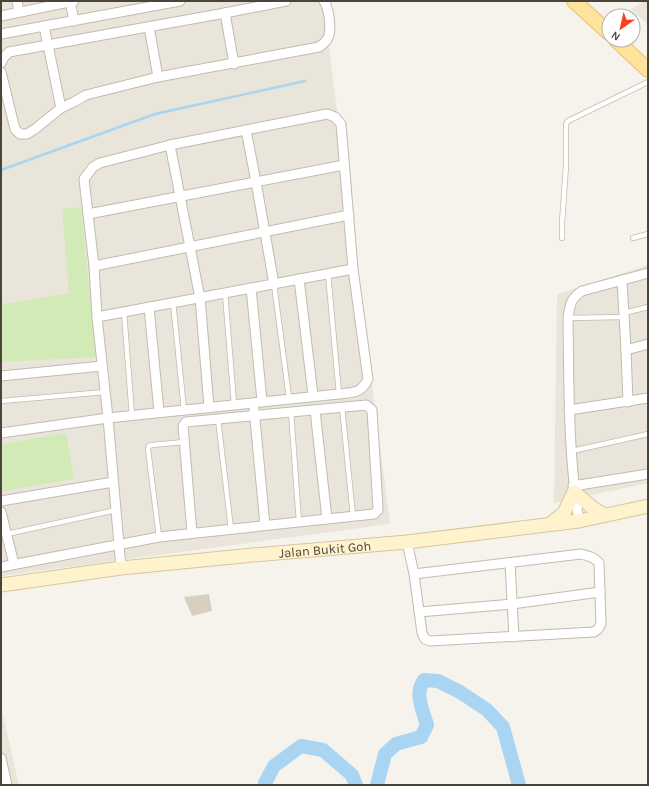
<svg xmlns="http://www.w3.org/2000/svg" width="649" height="786" viewBox="0 0 649 786" font-family="Karla,sans-serif">
<style>
.residential{fill:#eae5da}
.green{fill:#d2eab5}
.lines{fill:none;stroke-linecap:round;stroke-linejoin:round}
.stream{stroke:#a9d4f2;stroke-width:2.5}
.river{stroke:#a9d4f2;stroke-width:14}
.building{fill:#d8cfc1}
.lane-casing{stroke:#c2bbae;stroke-width:6}
.street-casing{stroke:#c2bbae;stroke-width:11}
.secondary-casing{stroke:#d6c79b;stroke-width:15}
.primary-casing{stroke:#e6c16a;stroke-width:16}
.lane{stroke:#fff;stroke-width:4.5}
.street{stroke:#fff;stroke-width:9}
.secondary{stroke:#fff3cd;stroke-width:13}
.primary{stroke:#ffe39c;stroke-width:14}
.labels{text-anchor:middle;dominant-baseline:central;stroke-width:4;stroke-linejoin:round;paint-order:stroke}
.street-label{font-size:13px;fill:#4b4439;stroke:#fff}
</style>
<rect width="100%" height="100%" fill="#f6f3ec"/>
<!-- residential -->
<g class="residential">
<polygon points="1,1 323,1 390,524 1,576"/>
<polygon points="645,1 648,1 648,25 631,9"/>
<polygon points="648,265 648,483 554,503 557,294"/>
<polygon points="1,707 19,785 1,785"/>
</g>
<!-- green -->
<g class="green">
<polygon points="81,207 96,357 1,362 1,305 69,293 62,209"/>
<polygon points="66,433 74,479 3,491 1,482 1,444"/>
</g>
<g class="lines">
<!-- stream -->
<polyline class="stream" points="1,170 155,114 305,81"/>
<!-- river -->
<g class="river">
<polyline points="265,785 265,783 274,766 301,746 323,750 352,775 356,785"/>
<path d="M377,785L385,754L396,744L421,737L427,725C423,710 414,694 424,680L438,681L460,692L487,710L503,727L519,785"/>
</g>
</g>
<!-- building -->
<polygon class="building" points="209,594 212,611 192,616 184,597"/>
<g class="lines">
<!-- lane casing -->
<g class="lane-casing">
<g id="lane">
<polyline points="562,238 562,223 566,166 566,124 568,121 648,82"/>
<polyline points="633,238 648,234"/>
<polyline points="328,274 339,394"/>
<polyline points="274,284 289,398"/>
<polyline points="225,293 234,404"/>
<polyline points="173,302 184,410"/>
<polyline points="124,312 132,416"/>
<polyline points="624,313 648,307"/>
<polyline points="568,318 624,317"/>
<polyline points="1,401 105,392"/>
<polyline points="342,407 353,516"/>
<polyline points="291,412 299,522"/>
<polyline points="218,419 231,529"/>
<polyline points="572,451 648,434"/>
<polyline points="7,534 116,510"/>
<polyline points="159,537 148,449 149,446 152,445 184,442"/>
</g>
</g>
<!-- street casing -->
<g class="street-casing">
<g id="street">
<polyline points="17,1 19,12"/>
<polyline points="70,1 74,21"/>
<polyline points="225,13 234,64"/>
<polyline points="1,16 74,1"/>
<polyline points="44,26 61,108"/>
<polyline points="149,27 158,77"/>
<polyline points="1,34 180,1"/>
<polyline points="1,63 4,57 9,52 225,13 286,1"/>
<path d="M1,72L15,129L20,134H27L35,129L61,108L74,102L86,95L158,77L319,47C323,44 328,41 329,35C331,26 329,9 324,1"/>
<polyline points="246,130 256,182 274,284"/>
<polyline points="170,145 200,298 209,407"/>
<polyline points="88,214 344,165"/>
<polyline points="94,266 349,215"/>
<polyline points="299,279 313,395"/>
<polyline points="622,280 626,350 628,402"/>
<polyline points="251,288 262,401"/>
<polyline points="149,307 159,412"/>
<polyline points="97,317 353,269"/>
<polyline points="626,350 648,344"/>
<polyline points="1,376 102,366"/>
<polyline points="254,409 265,525"/>
<polyline points="315,410 327,519"/>
<polyline points="569,410 648,398"/>
<path d="M1,433L108,418L339,394C353,392 361,394 368,379L353,269L341,124L335,117L327,114L170,145L100,163L93,167L84,179L94,266L97,317L108,418L121,568"/>
<polyline points="573,486 648,474"/>
<polyline points="1,501 113,482"/>
<polyline points="1,512 14,564"/>
<path d="M579,521C568,454 569,386 568,318C570,305 570,299 582,291L648,273"/>
<path d="M407,542L414,574L422,633L425,639L430,641L594,632L598,629L601,624L599,563C594,557 589,556 581,554L414,574"/>
<polyline points="510,563 514,637"/>
<polyline points="1,567 159,537 374,514 378,510 378,508 372,410 366,405 186,422 183,426 192,533"/>
<polyline points="419,612 512,604 600,592"/>
<polyline points="1,758 7,785"/>
</g>
</g>
<!-- secondary casing -->
<g class="secondary-casing">
<g id="secondary">
<polyline points="550,524 564,513 574,492 594,509 605,515"/>
<path id="s1" d="M1,585L121,568L253,555L407,542L579,521L648,506"/>
</g>
</g>
<!-- primary casing -->
<g class="primary-casing">
<g id="primary">
<polyline points="574,1 609,33"/>
<polyline points="616,40 648,70"/>
</g>
</g>
<!-- lane -->
<use href="#lane" class="lane"/>
<!-- street -->
<use href="#street" class="street"/>
<!-- secondary -->
<use href="#secondary" class="secondary"/>
<!-- primary -->
<use href="#primary" class="primary"/>
</g>
<g class="labels">
<!-- street labels -->
<g class="street-label">
<text stroke="none"><textPath href="#s1" startOffset="326">Jalan Bukit Goh</textPath></text>
</g>
</g>
<!-- border -->
<rect width="649" height="786" fill="none" stroke="#4b4439" stroke-width="4"/>
<!-- north arrow -->
<g transform="translate(621 28) rotate(214)"><circle r="19" fill="#ffffff" stroke="#b7b4b0"/>
<path d="M0-3L7 15L0 10L-7 15Z" fill="#fc3f1d"/>
<text y="-6" font-size="11" font-weight="bold" text-anchor="middle" fill="#4b4439">N</text>
</g>
</svg>
